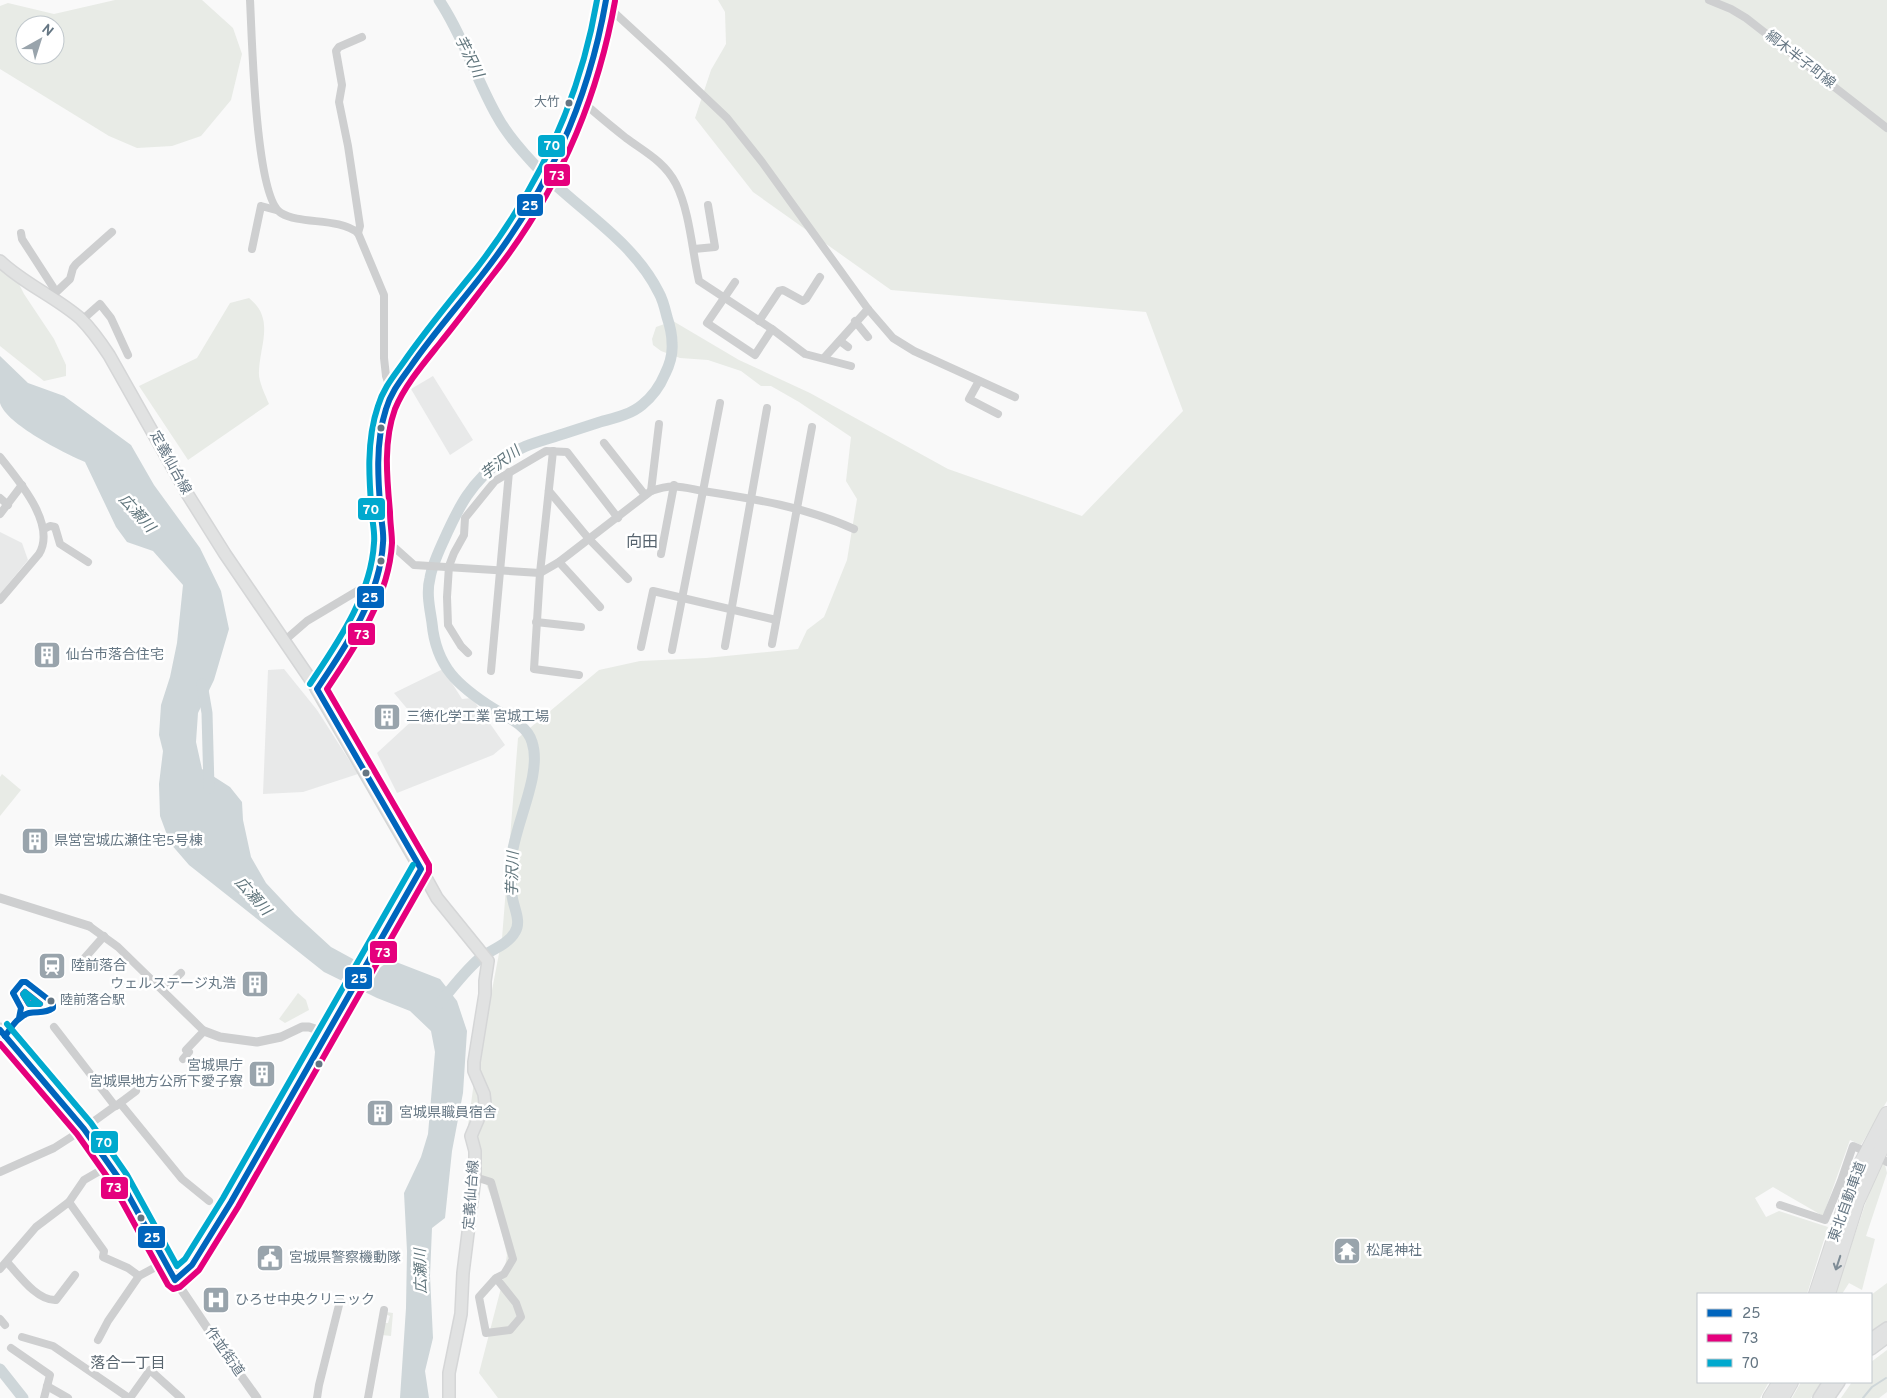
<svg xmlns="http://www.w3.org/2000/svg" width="1887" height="1398" viewBox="0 0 1887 1398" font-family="Overpass,'Noto Sans JP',sans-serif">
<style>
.built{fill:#e8e9e9}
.green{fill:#e8ebe6;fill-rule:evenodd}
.water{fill:#ced6d9}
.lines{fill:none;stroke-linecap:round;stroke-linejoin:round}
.stream{stroke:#ced6d9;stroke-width:2}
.river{stroke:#ced6d9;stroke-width:11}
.primary-casing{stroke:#d5d6d7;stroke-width:14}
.trunk-casing{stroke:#d5d6d6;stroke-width:15}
.motorway-casing{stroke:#d5d6d6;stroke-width:16}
.minor{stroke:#cecfd0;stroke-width:8}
.tertiary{stroke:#cecfd0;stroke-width:9}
.primary{stroke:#e1e2e2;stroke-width:11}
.trunk{stroke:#e1e2e2;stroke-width:12}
.motorway{stroke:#e1e2e2;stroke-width:14}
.bus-1-casing{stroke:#fff;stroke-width:10}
.bus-2-casing{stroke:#fff;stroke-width:10}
.bus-3-casing{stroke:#fff;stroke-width:10}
.bus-1{stroke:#0065bd;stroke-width:6}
.bus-2{stroke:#e5007d;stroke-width:6}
.bus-3{stroke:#00a9ce;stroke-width:6}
.oneway{stroke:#7e8c96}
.bus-dot{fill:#657683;stroke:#fff;stroke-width:2}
.labels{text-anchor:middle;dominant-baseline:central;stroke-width:5;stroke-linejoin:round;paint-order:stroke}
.bus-label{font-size:13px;fill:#657683;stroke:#fff;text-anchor:end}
.street-label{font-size:14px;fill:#657683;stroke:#fff}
.poi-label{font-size:14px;fill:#657683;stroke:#fff;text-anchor:start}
.water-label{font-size:15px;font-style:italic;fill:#60757c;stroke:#fff}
.neighbourhood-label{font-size:15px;fill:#57646e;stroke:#fff}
.quarter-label{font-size:16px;fill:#57646e;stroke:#fff}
.line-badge{stroke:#fff;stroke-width:2}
.badge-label{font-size:14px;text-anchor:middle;font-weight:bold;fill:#fff}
</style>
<rect width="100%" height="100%" fill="#f9f9f9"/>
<!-- built -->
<g class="built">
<polygon points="433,376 473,440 450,455 411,389"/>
<polygon points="0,532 22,543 28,560 0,594"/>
<polygon points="284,669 317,710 358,774 303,792 263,794 268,670"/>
<polygon points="443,669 462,699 472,698 505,745 493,755 397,793 377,753 415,718 394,693"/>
</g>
<!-- green -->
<g class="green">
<path d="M115,0H202L233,28L242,54L231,100L201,136L172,146L137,148L109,136L0,69V6L8,3L54,14ZM25,25H55V55H25Z"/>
<polygon points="718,0 1887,0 1887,1101 1861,1145 1850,1140 1823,1216 1773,1187 1755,1198 1766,1217 1779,1211 1828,1227 1807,1294 1698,1294 1698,1382 1769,1382 1760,1398 498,1398 479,1373 502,1284 507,1255 497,1212 485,1181 466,1140 473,1089 502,938 518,738 599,670 640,661 706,658 798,649 807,630 824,617 847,560 857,499 846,481 851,437 799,402 771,386 761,386 741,371 708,360 680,358 661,351 653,345 652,339 656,327 673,321 739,360 810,393 948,469 1082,516 1183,411 1146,312 891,290 753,192 695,118 711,70 726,44 725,12"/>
<polygon points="0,255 13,272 24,294 54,339 66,365 66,376 44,381 0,346"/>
<path d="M249,298C275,319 260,344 259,371C258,381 265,394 269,404L188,460L139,386L197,358L230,303Z"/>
<polygon points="2,774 21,790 0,816 0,777"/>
<polygon points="298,993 306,1000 309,1010 285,1023 279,1019"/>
<polygon points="1882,1163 1885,1165 1887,1173 1866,1236 1875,1239 1862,1290 1849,1283 1842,1294 1835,1294 1870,1190"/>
<polygon points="1887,1283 1887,1321 1871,1333 1871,1295"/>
<polygon points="386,1312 393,1313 391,1336 382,1335 385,1323 388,1323 390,1316 385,1314"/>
<polygon points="1887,1350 1887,1392 1879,1398 1841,1398 1852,1382 1871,1382 1871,1362"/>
<polygon points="1801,1382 1823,1382 1811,1398 1792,1398"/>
</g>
<!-- water -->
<path class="water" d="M0,356L28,383L64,396L131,445L154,485L200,548L221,591L229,629L214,680L198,713L196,742L202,769L230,787L242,802L243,820L251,857L266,883L295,914L331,947L375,971L391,960L440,979L457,1001L467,1031L463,1093L452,1151L445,1218L432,1228L430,1276L433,1338L425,1371L429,1398H400L406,1308L407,1251L404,1193L421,1157L428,1134L435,1052L431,1031L410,1011L377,998L324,972L189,865L170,843L160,816L159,784L163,751L159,735L161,705L170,677L177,643L183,585L153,551L127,542L116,527L85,462C64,453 6,424 0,403C0,395 0,366 0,356Z"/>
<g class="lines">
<!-- stream -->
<polyline class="stream" points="1863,1398 1872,1387 1886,1378"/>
<!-- river -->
<g class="river">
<path d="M439,0C463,36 476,79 497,116C506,133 520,149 533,163C573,207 632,238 659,293C663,300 665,309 667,317C670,326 672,334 672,343C673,354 670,364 665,374C660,386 652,397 642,405C630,415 614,418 600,422C588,426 575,430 563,434C542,441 521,445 503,459C471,482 459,506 443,542C438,553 432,566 430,578C426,593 430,609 432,623C436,667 458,686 494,709C507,717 527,725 532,742C543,775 513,827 511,862C510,873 511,884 512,895C513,907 522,921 515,932C508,945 490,950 479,959C465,971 452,988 440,1003"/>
<polyline points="202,684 207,713 209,788"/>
<polyline points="0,1369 23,1398"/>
</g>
<!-- primary casing -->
<g class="primary-casing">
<g id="primary">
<path d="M0,261C24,284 56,297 81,319C92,330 101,343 109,355L188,495L225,554L317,689"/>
<polyline points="421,869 437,898 488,961 485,981 485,994 474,1062 474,1071 484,1094 485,1103 471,1136 475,1151 475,1177 463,1273 461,1314 449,1373 449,1398"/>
<polyline points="1871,1339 1887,1328"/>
<polyline points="1871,1349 1887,1337"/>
<polyline points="1819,1398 1829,1382"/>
<polyline points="1828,1398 1839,1382"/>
</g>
</g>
<!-- trunk casing -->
<g class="trunk-casing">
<path id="trunk" d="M0,1030L84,1129L120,1180L175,1280L192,1265L231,1202L421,869L317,689C345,647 380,594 383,543C383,534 382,524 381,516C379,474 373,433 392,394C395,387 402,379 407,372C426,344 448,320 468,293C487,269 507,244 523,218C565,152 595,78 606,0"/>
</g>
<!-- motorway casing -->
<g class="motorway-casing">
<g id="motorway">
<polyline points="1816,1294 1855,1175 1887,1114"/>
<polyline points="1828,1294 1857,1202 1887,1136"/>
<polyline points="1770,1398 1780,1382"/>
<polyline points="1782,1398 1791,1382"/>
</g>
</g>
<!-- minor -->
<g class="minor">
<path d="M250,0C252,34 255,198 281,213C301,225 338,217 358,233L384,295V358L386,376L392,394"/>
<polyline points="1709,0 1731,9 1746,18 1887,128"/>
<polyline points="606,5 668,62 727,118 762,162 868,309 893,338 914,351 1015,397"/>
<path d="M582,101C596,114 611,126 626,138C645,152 665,162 676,184C690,212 692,251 699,281L772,329L805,354L851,366"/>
<polyline points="21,233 22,239 53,287 51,297"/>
<polyline points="358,233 360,226 348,146 339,102 342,85 336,51 339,47 362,37"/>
<polyline points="252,249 261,206 276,210"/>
<polyline points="694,249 715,247 708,205"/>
<polyline points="735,282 707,323 755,355 772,329"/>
<polyline points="51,297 70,279 73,268 76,264 112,232"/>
<polyline points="82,320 100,304 111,318 128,355"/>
<polyline points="759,321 779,291 783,290 803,301 806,299 820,277"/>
<polyline points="855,321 868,337"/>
<polyline points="840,341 848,347"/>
<polyline points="824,358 868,309"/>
<polyline points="979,381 969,399 998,414"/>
<polyline points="604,443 645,495"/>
<polyline points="553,451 540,573 534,669 579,675"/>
<path d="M0,457C18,480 57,524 39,554L0,600"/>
<polyline points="549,491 589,539 628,579"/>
<polyline points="651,491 659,424"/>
<polyline points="0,498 8,505"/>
<polyline points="0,514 22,485"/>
<polyline points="44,529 50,526 55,527 60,544 88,562"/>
<path d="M383,542L395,548L414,565L540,573L559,562L651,491C673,483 682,487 703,491L720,403"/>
<polyline points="661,554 674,485"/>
<polyline points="559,562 600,607"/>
<polyline points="536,622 581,627"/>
<polyline points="284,641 307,621 359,590 372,591"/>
<polyline points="772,644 812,427"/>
<polyline points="725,646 767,408"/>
<polyline points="641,647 653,591 776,620"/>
<path d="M672,650L703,491C755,499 806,507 854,529"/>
<polyline points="468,653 461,646 448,625 447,597 449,566 454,553 464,535 465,518 495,481 546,451 567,452 618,518"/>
<polyline points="491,671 509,472"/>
<polyline points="89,926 118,947 204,1031 186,1050 189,1052 183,1059"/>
<polyline points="82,961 104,936"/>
<polyline points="163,990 181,973"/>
<polyline points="120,1103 182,1179 209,1201"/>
<polyline points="116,1106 136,1091"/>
<polyline points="1882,1159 1887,1162"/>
<polyline points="0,1172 54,1148 79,1132 115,1106 54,1027"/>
<polyline points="475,1177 491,1182 513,1259 504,1274 496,1278 479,1297 486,1333 510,1330 521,1317 516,1303 496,1278"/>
<polyline points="69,1202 104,1251 103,1257 128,1268 139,1276"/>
<polyline points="1780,1205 1825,1220 1841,1181 1853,1146 1860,1149"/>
<path d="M7,1262C19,1275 37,1301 56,1300L75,1275"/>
<polyline points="0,1269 36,1227 69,1202 84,1180 110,1165"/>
<polyline points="0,1319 5,1325"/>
<polyline points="22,1337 53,1346 129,1398"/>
<polyline points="98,1340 108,1321 139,1276 165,1262"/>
<polyline points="11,1348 50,1375 44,1398"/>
<polyline points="47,1386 68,1398"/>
<polyline points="130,1398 150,1370 181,1398"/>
<polyline points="317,1398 319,1385 340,1301"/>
<polyline points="368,1398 384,1310"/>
</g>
<!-- tertiary -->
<g class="tertiary">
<polyline points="0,898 89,926"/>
<polyline points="204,1031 220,1037 257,1042 281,1037 302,1027 309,1027 315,1029 323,1038"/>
<polyline points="5,1036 19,1018"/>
<polyline points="175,1280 214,1338 257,1398"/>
</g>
<!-- primary -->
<use href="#primary" class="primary"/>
<!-- trunk -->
<use href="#trunk" class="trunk"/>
<!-- motorway -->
<use href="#motorway" class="motorway"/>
<!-- bus-1 casing -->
<g class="bus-1-casing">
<g id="bus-1">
<path d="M0,1030L84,1129L120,1180L175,1280L192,1265L231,1202L421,869L317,689C346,646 380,597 383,543C384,534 382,525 381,516C378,481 375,443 386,409C391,392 401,380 411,366C433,334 459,305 482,275C547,192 588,104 606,0"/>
<path d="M5,1036C11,1028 18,1016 29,1013C38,1011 45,1014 53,1008V1003L26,982H22L13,993L21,1008L19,1018"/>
</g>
</g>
<!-- bus-2 casing -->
<g class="bus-2-casing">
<g id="bus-2">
<polygon points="25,992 40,1004 29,1004 23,994"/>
<path d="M0,1044L77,1134L113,1185L168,1285L173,1289L180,1287L199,1270L238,1207L429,872V865L327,689C356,646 389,597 392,543C392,533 390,523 390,512C387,479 383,442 395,409C405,385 424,363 440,343C458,321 475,298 492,276C556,195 597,103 615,1"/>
</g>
</g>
<!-- bus-3 casing -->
<g class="bus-3-casing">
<g id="bus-3">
<path d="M310,684C338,642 371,595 374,543C375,534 373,525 372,516C369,480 366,441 378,406C383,389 393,377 403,363C425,331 451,300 476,269C538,189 580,100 597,0"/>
<polygon points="25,992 40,1004 29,1004 23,994"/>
<polyline points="7,1024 91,1123 127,1175 177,1266 185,1259 223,1198 413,865"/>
</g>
</g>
<!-- bus-1 -->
<use href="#bus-1" class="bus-1"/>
<!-- bus-2 -->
<use href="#bus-2" class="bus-2"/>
<!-- bus-3 -->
<use href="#bus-3" class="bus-3"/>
</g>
<!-- one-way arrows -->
<defs><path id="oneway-shaft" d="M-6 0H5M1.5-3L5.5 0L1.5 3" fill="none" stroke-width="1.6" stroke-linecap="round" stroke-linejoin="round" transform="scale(1.25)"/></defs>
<use class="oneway" href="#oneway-shaft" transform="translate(1838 1263) rotate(108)"/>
<!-- icons -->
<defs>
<g id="building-square" transform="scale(1.4375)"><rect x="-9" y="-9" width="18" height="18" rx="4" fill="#99a4ac" stroke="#fff"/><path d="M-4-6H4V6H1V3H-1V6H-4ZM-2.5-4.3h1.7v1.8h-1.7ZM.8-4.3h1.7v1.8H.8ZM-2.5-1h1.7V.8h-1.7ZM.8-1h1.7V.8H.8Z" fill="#fff"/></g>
<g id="station-square" transform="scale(1.4375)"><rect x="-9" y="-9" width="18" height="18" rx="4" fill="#99a4ac" stroke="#fff"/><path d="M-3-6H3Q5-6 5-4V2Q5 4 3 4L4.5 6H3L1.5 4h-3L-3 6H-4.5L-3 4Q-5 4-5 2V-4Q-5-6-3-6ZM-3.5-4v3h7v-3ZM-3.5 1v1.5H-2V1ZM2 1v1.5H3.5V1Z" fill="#fff"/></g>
<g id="temple-square" transform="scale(1.4375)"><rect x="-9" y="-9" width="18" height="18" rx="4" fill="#99a4ac" stroke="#fff"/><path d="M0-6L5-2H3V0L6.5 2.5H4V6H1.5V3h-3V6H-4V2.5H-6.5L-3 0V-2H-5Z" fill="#fff"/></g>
<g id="civic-square" transform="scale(1.4375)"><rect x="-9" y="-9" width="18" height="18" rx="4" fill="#99a4ac" stroke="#fff"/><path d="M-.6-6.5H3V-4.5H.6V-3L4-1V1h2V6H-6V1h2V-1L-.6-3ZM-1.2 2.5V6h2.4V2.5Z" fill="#fff"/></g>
<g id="hospital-square" transform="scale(1.4375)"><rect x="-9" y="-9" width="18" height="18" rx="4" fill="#99a4ac" stroke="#fff"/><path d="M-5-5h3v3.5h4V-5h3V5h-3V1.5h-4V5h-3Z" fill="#fff"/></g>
</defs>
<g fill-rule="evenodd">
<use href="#building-square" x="47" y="655"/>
<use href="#building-square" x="387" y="717"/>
<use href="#building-square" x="35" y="841"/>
<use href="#station-square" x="52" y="966"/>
<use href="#building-square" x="255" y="984"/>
<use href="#building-square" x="262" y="1074"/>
<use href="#building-square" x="380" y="1113"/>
<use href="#temple-square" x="1347" y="1251"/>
<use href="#civic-square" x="270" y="1258"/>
<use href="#hospital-square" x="216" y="1300"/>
</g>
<!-- markers -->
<g class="bus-dot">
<circle cx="569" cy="103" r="4.5"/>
<circle cx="381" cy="428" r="4.5"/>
<circle cx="381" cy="561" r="4.5"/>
<circle cx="366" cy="773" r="4.5"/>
<circle cx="51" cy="1001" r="4.5"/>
<circle cx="319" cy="1064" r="4.5"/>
<circle cx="141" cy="1218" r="4.5"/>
</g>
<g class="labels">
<!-- bus labels -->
<g class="bus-label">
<text x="560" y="103">大竹</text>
<text x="60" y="1001" text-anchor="start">陸前落合駅</text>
</g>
<!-- street labels -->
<g class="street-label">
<text transform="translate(1800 60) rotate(38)">綱木半子町線</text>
<text transform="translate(170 463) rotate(61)">定義仙台線</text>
<text transform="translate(472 1195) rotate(-86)">定義仙台線</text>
<text transform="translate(1848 1202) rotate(-70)">東北自動車道</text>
<text transform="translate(224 1352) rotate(55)">作並街道</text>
</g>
<!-- poi labels -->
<g class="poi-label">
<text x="66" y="655">仙台市落合住宅</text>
<text x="406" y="717">三徳化学工業 宮城工場</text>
<text x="54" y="841">県営宮城広瀬住宅5号棟</text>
<text x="71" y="966">陸前落合</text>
<text x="236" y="984" text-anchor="end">ウェルステージ丸浩</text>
<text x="243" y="1066" text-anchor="end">宮城県庁<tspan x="243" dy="16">宮城県地方公所下愛子寮</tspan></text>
<text x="399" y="1113">宮城県職員宿舎</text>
<text x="1366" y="1251">松尾神社</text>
<text x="289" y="1258">宮城県警察機動隊</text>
<text x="235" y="1300">ひろせ中央クリニック</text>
</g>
<!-- water labels -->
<g class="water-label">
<text transform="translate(468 57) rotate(63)">芋沢川</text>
<text transform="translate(501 464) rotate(-37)">芋沢川</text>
<text transform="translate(136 514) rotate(48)">広瀬川</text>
<text transform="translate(514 874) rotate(-89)">芋沢川</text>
<text transform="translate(252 897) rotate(48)">広瀬川</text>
<text transform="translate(422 1271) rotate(-91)">広瀬川</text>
</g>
<!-- neighbourhood labels -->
<g class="neighbourhood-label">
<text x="128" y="1364">落合一丁目</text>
</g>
<!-- quarter labels -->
<g class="quarter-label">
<text x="642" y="543">向田</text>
</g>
</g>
<g class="line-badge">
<rect x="537" y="134" width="29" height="24" rx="5" fill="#00a9ce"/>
<rect x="543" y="163" width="28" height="24" rx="5" fill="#e5007d"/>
<rect x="516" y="193" width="28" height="24" rx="5" fill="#0065bd"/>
<rect x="357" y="497" width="29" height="24" rx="5" fill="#00a9ce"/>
<rect x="356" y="585" width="29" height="24" rx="5" fill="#0065bd"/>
<rect x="347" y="622" width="29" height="24" rx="5" fill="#e5007d"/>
<rect x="369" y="940" width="29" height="24" rx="5" fill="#e5007d"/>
<rect x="344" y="966" width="29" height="24" rx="5" fill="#0065bd"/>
<rect x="90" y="1130" width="29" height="24" rx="5" fill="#00a9ce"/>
<rect x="100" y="1176" width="29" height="24" rx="5" fill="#e5007d"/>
<rect x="137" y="1225" width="29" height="24" rx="5" fill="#0065bd"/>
</g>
<g class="badge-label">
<text x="552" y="150">70</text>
<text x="557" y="180">73</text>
<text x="530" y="210">25</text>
<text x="371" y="514">70</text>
<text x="370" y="602">25</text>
<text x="362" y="639">73</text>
<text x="383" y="957">73</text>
<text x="359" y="983">25</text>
<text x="104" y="1147">70</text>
<text x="114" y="1192">73</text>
<text x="152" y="1242">25</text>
</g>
<!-- legend -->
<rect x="1697" y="1293" width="175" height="90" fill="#ffffff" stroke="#c1c8cd"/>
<rect x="1707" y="1309" width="25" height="8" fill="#0065bd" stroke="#c1c8cd"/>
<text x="1742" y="1318" font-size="15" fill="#657683">25</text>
<rect x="1707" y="1334" width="25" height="8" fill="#e5007d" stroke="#c1c8cd"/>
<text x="1742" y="1343" font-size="15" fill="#657683">73</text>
<rect x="1707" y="1359" width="25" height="8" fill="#00a9ce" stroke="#c1c8cd"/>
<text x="1742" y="1368" font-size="15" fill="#657683">70</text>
<!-- north arrow -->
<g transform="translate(40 40) rotate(39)"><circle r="24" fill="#ffffff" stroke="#c1c8cd"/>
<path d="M0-4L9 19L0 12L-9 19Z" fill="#99a4ac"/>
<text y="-8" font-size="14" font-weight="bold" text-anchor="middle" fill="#657683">N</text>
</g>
</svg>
